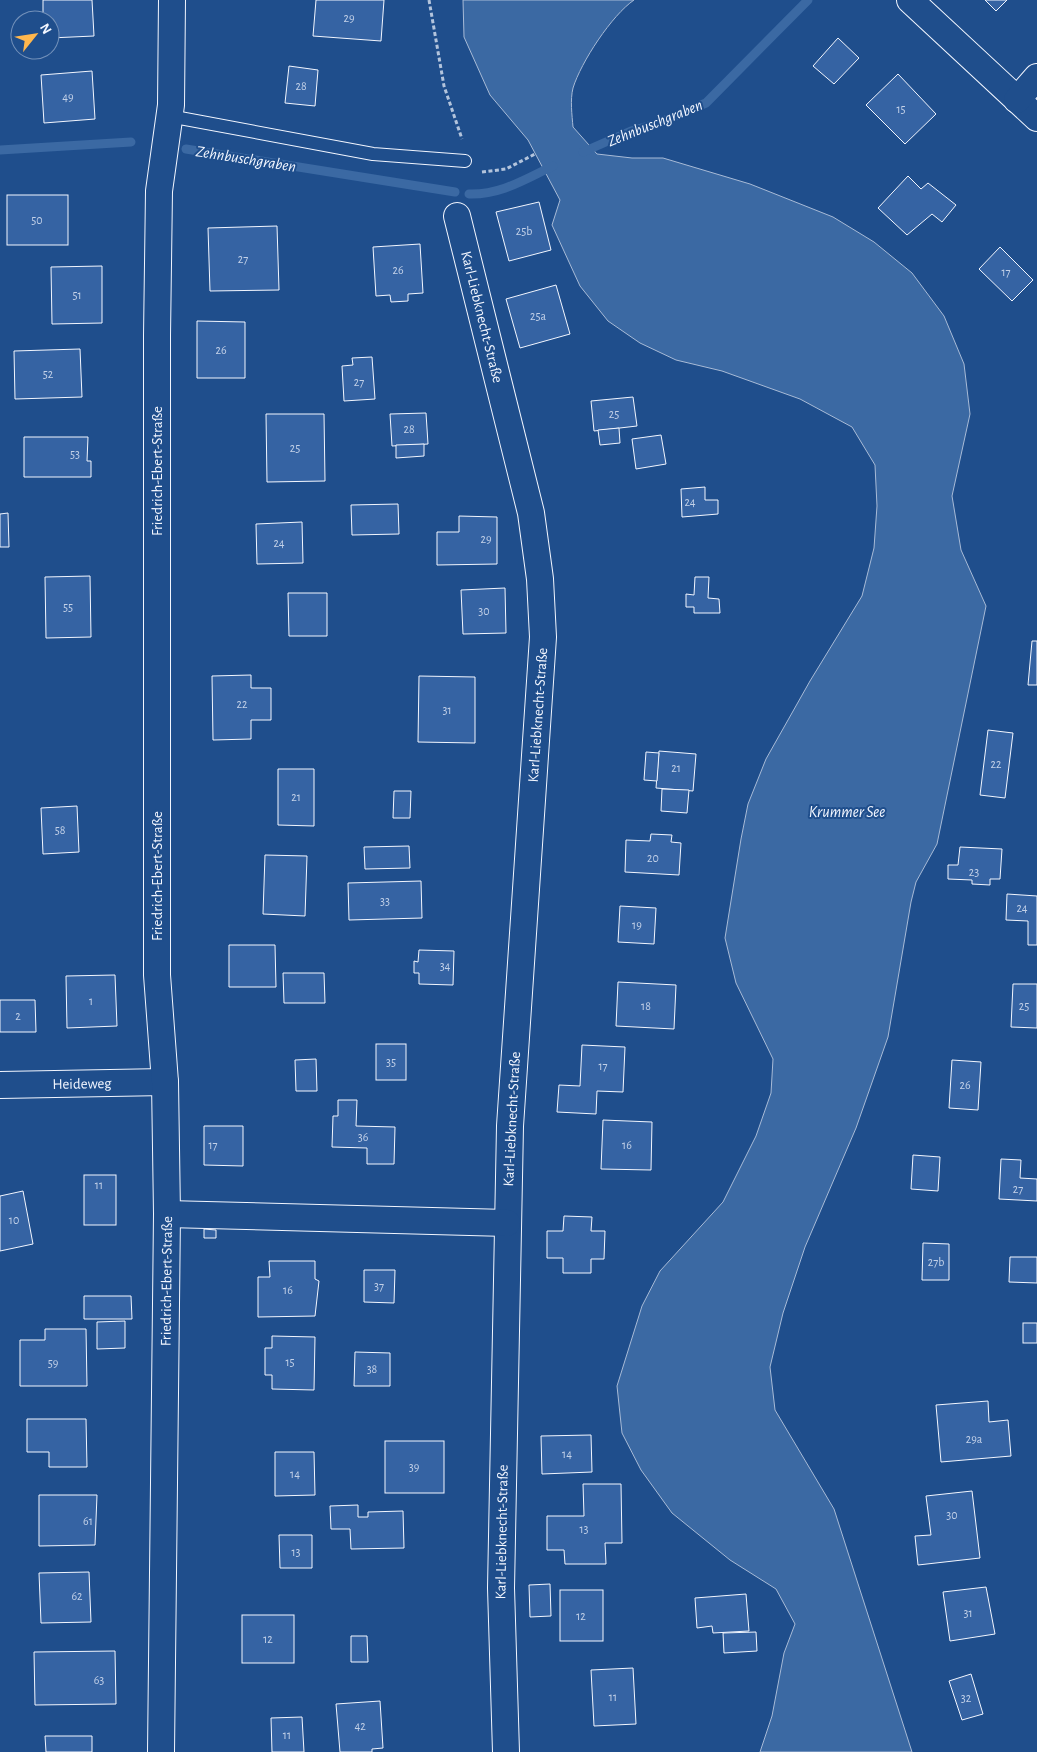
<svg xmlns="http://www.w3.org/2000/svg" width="1037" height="1752" viewBox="0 0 1037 1752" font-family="'Alegreya Sans',sans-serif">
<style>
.water{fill:#3b69a3;stroke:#a8bbd7}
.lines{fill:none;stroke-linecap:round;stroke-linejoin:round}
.stream{stroke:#3b69a3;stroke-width:9}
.building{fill:#3563a3;stroke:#f2f6ff}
.lane-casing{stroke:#f2f6ff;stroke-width:14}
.street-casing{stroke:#f2f6ff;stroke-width:28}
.path{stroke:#b3c4dc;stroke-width:3;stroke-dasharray:4 2.5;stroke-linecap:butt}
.lane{stroke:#1f4e8c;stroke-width:12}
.street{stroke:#1f4e8c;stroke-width:26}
.labels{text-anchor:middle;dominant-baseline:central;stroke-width:4;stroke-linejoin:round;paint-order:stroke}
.number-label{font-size:12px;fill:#c3d1e8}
.street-label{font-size:15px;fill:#f2f6ff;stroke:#1f4e8c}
.water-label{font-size:16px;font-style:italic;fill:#f2f6ff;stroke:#1f4e8c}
</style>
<rect width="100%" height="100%" fill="#1f4e8c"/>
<!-- water -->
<path class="water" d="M463,0H634C612,15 581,62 573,88C570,100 572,115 573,127L597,154L632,158H663L750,184L833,217L874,242L912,273L944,316L964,364L970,414L952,496L961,550L986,606L937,844L916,882L911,902L888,1037L856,1128L805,1247L783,1313L770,1367L775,1410L834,1509L912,1752H760L772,1716L784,1653L795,1624L776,1589L730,1560L672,1513L641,1470L622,1433L617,1386L642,1306L660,1271L723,1202L756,1136L771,1093L773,1059L736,983L725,938L741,839L748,804L766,759L810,681L862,596L874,548L877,506L875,465L852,427L800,399L722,371L676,360L640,343L608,321L580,286L552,225L560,200L528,140L490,95L464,37Z"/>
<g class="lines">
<!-- stream -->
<g class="stream">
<polyline points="186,149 455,192"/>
<polyline points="0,150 131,142"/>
<polyline points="583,152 631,131 659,123 706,103 808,0"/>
<path d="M469,194C501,195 525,179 553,166"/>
</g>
</g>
<!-- building -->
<g class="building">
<polygon points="43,0 92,0 94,36 50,38 50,20 43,20"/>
<polygon points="316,0 384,0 381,41 313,36"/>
<polygon points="985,0 1007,0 996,11"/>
<polygon points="838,38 859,58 834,84 813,66"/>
<polygon points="289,66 318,70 315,106 285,103"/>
<polygon points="92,71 95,119 44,123 41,75"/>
<polygon points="898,74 936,114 905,144 866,105"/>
<polygon points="908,176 921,189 928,183 956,205 942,222 932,214 907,235 878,208"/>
<rect x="7" y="195" width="61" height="50"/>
<polygon points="539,202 551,250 509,261 496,212"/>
<polygon points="277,226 279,290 210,291 208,228"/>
<polygon points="420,244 423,293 408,294 408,301 391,302 390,295 376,296 373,247"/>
<polygon points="1000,247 1033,280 1012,301 979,269"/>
<polygon points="102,266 102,323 52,324 51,267"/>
<polygon points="556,285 570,334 520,348 506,299"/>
<polygon points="197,321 245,322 245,378 197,378"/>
<polygon points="80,349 82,397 15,399 14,351"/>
<polygon points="372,357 375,399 344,401 342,366 353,365 352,358"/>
<polygon points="633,397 637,426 594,431 591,401"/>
<polygon points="426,413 428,444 392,446 390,414"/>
<polygon points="266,414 324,414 325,481 267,482"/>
<polygon points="619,428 620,443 600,445 598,430"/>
<polygon points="661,435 666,464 636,469 632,439"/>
<polygon points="24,437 88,437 87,461 91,461 91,477 24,477"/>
<polygon points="424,444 424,456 396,458 396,445"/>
<polygon points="705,487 705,500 718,500 718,514 682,517 681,489"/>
<polygon points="398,504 399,534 352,535 351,505"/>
<polygon points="8,513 9,547 0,547 0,514"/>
<polygon points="459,516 497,517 497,564 437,565 437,532 459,532"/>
<polygon points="302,522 303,563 257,564 256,524"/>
<polygon points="90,576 91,637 46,638 45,577"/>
<polygon points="695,577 709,577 708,598 719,599 720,613 694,613 694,607 686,607 686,594 694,595"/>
<polygon points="505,588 506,633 463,634 461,590"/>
<polygon points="288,593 327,593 327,636 289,636"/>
<polygon points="1032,641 1037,641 1037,685 1028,685"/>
<polygon points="251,675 251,688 271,688 271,720 251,720 251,739 213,740 212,676"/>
<polygon points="419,676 475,677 475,743 418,742"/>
<polygon points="988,730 1013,733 1005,798 980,795"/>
<polygon points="659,751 696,754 693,791 656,788"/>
<polygon points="646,752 659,753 657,781 644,780"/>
<polygon points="278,769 314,769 314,826 278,825"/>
<polygon points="662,789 689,790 687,813 661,811"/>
<polygon points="394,791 411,791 410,818 393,818"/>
<polygon points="77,806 79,852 43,854 41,808"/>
<polygon points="651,834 672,835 671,842 681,843 679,875 625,872 626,840 650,841"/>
<polygon points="409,846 410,868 365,869 364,847"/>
<polygon points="960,847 1002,849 1000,879 990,879 990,885 972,884 972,880 948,879 948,865 958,865"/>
<polygon points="265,855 307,856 305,916 263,914"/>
<polygon points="421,881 422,918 349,920 348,883"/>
<polygon points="1007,894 1037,896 1037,945 1028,945 1028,921 1006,920"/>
<polygon points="620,906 656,908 654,944 618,942"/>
<polygon points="229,945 275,945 276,987 229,987"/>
<polygon points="419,950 454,951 453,985 419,984 419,973 414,973 414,961 418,962"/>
<polygon points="283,973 324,973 325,1003 284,1003"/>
<polygon points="115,975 117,1026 67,1028 66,976"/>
<polygon points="618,982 676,985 674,1029 616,1026"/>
<polygon points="1013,984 1037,984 1037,1028 1011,1027"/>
<polygon points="0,1000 35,1000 36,1032 0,1032"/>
<rect x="376" y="1044" width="30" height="36"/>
<polygon points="582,1045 625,1047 623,1092 597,1091 596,1114 557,1112 559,1085 580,1086"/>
<polygon points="316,1059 317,1091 296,1091 295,1060"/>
<polygon points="952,1060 981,1062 978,1110 949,1108"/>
<polygon points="338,1100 357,1100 356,1126 395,1127 394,1164 367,1164 367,1148 332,1147 333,1116 338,1116"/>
<polygon points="603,1120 652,1122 651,1170 601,1169"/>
<polygon points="204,1126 243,1126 243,1166 204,1165"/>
<polygon points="913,1155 940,1157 938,1191 911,1189"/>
<polygon points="1001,1159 1021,1160 1020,1178 1037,1179 1037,1201 999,1199"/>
<rect x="84" y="1175" width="32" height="50"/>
<polygon points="23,1191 33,1244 0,1251 0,1196"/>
<polygon points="564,1216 592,1217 591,1231 605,1231 604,1259 591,1259 591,1273 563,1273 563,1258 547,1258 547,1231 563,1231"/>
<polygon points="204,1229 216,1230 216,1238 204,1238"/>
<polygon points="923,1243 949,1244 949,1280 922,1280"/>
<polygon points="1010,1257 1037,1257 1037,1283 1009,1282"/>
<polygon points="269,1261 315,1261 315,1279 319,1281 315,1316 258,1317 258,1277 270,1277"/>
<polygon points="364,1270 395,1270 394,1303 364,1302"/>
<polygon points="84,1296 131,1296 132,1319 84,1319"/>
<polygon points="125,1321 125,1348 97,1349 97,1322"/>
<rect x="1023" y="1323" width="14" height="20"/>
<polygon points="45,1329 86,1329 87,1386 20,1386 20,1340 45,1340"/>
<polygon points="272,1336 315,1337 314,1390 272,1389 272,1375 265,1375 265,1348 272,1348"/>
<polygon points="355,1352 390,1353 390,1386 354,1386"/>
<polygon points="988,1401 989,1422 1008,1420 1011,1456 941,1462 936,1405"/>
<polygon points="27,1419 86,1419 87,1467 49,1467 49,1452 27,1452"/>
<polygon points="591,1435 592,1472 542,1474 541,1436"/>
<rect x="385" y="1441" width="59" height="52"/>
<polygon points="275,1452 314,1452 315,1495 275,1496"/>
<polygon points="583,1484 621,1484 622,1543 605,1543 606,1564 565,1564 564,1550 547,1550 547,1516 584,1516"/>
<polygon points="972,1491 980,1558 918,1565 915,1536 931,1535 926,1496"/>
<polygon points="39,1495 97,1495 95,1545 39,1546"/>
<polygon points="358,1505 358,1517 368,1517 368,1512 403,1511 404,1548 351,1549 350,1529 331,1529 330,1506"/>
<polygon points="279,1535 312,1535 312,1568 280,1568"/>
<polygon points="89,1572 91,1622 41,1623 39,1573"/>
<polygon points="550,1584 551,1616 530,1617 529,1585"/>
<polygon points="986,1587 995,1634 950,1641 943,1592"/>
<rect x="560" y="1590" width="43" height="51"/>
<polygon points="746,1594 749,1631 713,1633 712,1626 697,1628 695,1598"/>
<rect x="242" y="1615" width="52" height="48"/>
<polygon points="756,1632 757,1651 724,1653 723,1633"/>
<polygon points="351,1636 367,1636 368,1662 351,1662"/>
<polygon points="115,1651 116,1704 35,1705 34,1652"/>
<polygon points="633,1668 636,1724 594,1726 591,1670"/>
<polygon points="971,1674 983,1714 962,1720 949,1681"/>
<polygon points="380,1701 383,1748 372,1749 372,1752 340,1752 336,1704"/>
<polygon points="302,1717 304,1752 272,1752 271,1718"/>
<polygon points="45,1736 92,1736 92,1752 46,1752"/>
</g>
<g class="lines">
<!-- lane casing -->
<g class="lane-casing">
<polyline id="lane" points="169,116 373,154 465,161"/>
</g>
<!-- street casing -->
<g class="street-casing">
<g id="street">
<polyline points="910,0 1037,118"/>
<polyline points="1017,100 1037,77"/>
<path id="s1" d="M457,216L531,513L540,579L543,637L510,1126L501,1588L506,1752"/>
<path id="s2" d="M0,1085L165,1082"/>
<polyline points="167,1214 507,1223"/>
<path id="s3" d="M161,1752L167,1214L165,1082L157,975V336L159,191L171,105L172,0"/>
</g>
</g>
<!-- path -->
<g class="path">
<polyline points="429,0 444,86 462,139"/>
<polyline points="482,172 506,169 535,154"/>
</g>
<!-- lane -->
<use href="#lane" class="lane"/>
<!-- street -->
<use href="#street" class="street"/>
</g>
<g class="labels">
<!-- number labels -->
<g class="number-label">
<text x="349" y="18">29</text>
<text x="301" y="86">28</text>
<text x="68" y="97">49</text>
<text x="901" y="109">15</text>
<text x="37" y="220">50</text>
<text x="524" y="231">25b</text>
<text x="243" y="259">27</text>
<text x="398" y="270">26</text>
<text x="1006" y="272">17</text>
<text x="77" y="295">51</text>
<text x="538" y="316">25a</text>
<text x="221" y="350">26</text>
<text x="48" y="374">52</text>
<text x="359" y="382">27</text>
<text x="614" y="414">25</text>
<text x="409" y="429">28</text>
<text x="295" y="448">25</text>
<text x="75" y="454">53</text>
<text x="690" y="502">24</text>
<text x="486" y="539">29</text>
<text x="279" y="543">24</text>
<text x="68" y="607">55</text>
<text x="484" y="611">30</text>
<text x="242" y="704">22</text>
<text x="447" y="710">31</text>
<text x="996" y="764">22</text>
<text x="676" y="768">21</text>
<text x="296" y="797">21</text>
<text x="60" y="830">58</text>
<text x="653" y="858">20</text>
<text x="974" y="872">23</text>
<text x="385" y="901">33</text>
<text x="1022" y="908">24</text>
<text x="637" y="925">19</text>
<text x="445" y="966">34</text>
<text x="91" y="1001">1</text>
<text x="646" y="1006">18</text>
<text x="1024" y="1006">25</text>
<text x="18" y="1016">2</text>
<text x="391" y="1062">35</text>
<text x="603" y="1066">17</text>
<text x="965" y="1085">26</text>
<text x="363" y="1137">36</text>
<text x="213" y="1145">17</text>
<text x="627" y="1145">16</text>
<text x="99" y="1185">11</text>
<text x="1018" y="1189">27</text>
<text x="14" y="1220">10</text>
<text x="936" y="1262">27b</text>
<text x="379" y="1286">37</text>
<text x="288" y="1290">16</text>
<text x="290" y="1362">15</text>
<text x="53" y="1363">59</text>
<text x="372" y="1369">38</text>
<text x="974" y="1439">29a</text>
<text x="567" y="1454">14</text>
<text x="414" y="1467">39</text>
<text x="295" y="1474">14</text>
<text x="952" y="1515">30</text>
<text x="88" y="1521">61</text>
<text x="584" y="1529">13</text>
<text x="296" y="1552">13</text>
<text x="77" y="1596">62</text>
<text x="968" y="1613">31</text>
<text x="581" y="1616">12</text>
<text x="268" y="1639">12</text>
<text x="99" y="1680">63</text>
<text x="613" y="1697">11</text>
<text x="966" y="1698">32</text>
<text x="360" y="1726">42</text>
<text x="287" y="1735">11</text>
</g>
<!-- street labels -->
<g class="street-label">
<text stroke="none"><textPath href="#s1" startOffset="104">Karl-Liebknecht-Straße</textPath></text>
<text transform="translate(157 471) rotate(-90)">Friedrich-Ebert-Straße</text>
<text transform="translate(538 715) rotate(-86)">Karl-Liebknecht-Straße</text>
<text transform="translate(157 876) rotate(-90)">Friedrich-Ebert-Straße</text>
<text stroke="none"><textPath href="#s2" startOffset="82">Heideweg</textPath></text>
<text transform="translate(512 1119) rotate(-87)">Karl-Liebknecht-Straße</text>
<text stroke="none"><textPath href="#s3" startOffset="471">Friedrich-Ebert-Straße</textPath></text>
<text transform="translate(502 1532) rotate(-89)">Karl-Liebknecht-Straße</text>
</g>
<!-- water labels -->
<g class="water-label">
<text transform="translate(655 123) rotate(-22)">Zehnbuschgraben</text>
<text transform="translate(246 159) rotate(9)">Zehnbuschgraben</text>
<text x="847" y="812">Krummer See</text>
</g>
</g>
<!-- north arrow -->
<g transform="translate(35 35) rotate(60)"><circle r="24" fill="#1f4e8c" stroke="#7391ba"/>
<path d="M0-4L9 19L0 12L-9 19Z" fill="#ffb74d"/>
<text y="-8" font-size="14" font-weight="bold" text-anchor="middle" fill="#f2f6ff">N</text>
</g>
</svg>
